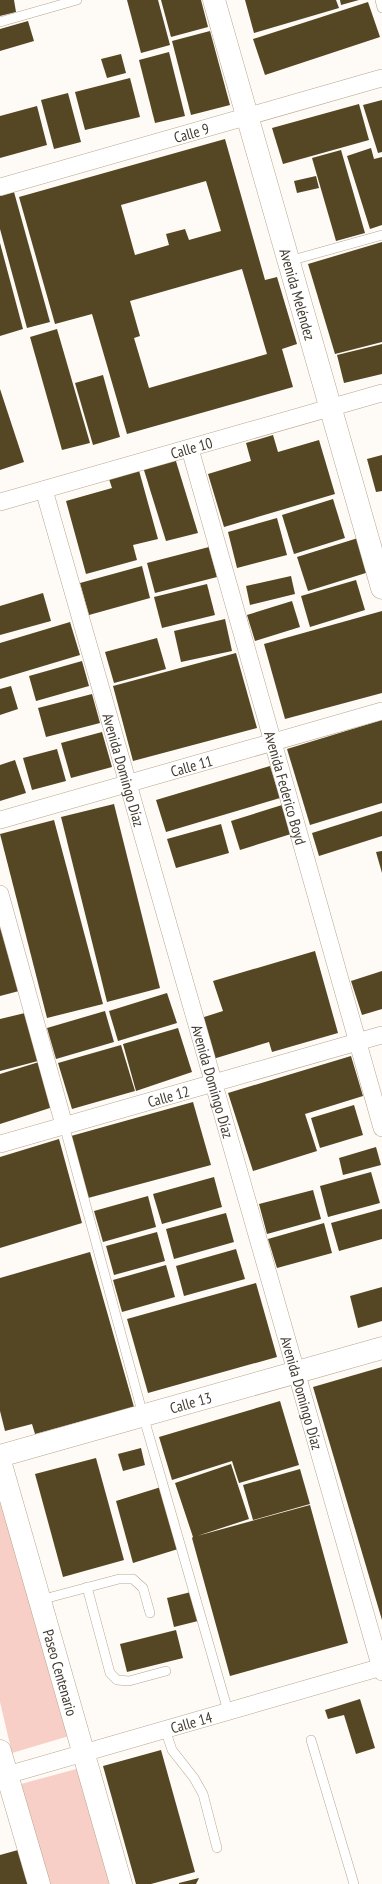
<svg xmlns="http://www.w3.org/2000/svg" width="382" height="1884" viewBox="0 0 382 1884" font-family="'PT Sans Narrow',sans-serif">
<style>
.green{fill:#f8cfc6}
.building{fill:#554723;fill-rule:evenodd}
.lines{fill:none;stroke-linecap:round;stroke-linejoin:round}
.service-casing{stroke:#b7a58f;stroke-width:10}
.minor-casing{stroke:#b7a58f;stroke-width:18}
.tertiary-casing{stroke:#b7a58f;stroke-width:23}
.secondary-casing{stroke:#b7a58f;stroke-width:23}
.primary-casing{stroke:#b7a58f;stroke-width:23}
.service{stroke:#fff;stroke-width:9}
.minor{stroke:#fff;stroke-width:17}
.tertiary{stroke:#fff;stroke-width:22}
.secondary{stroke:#fff;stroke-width:22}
.primary{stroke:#fff;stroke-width:22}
.labels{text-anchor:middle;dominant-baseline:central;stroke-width:4;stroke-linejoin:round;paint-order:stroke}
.street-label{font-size:15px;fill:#423b31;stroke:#fff}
</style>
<rect width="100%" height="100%" fill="#fefaf5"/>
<!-- green -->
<g class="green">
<polygon points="0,1497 69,1736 12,1753 0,1702"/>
<polygon points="80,1768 112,1884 49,1884 21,1784"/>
</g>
<!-- building -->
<g class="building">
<polygon points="0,0 14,0 16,12 0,16"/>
<polygon points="127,0 158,0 170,45 141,53"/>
<polygon points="161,0 201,0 208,27 171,37"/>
<polygon points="245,0 336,0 339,8 254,33"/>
<polygon points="340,0 359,0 341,5"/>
<polygon points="368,2 380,37 265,75 253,39"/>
<polygon points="28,21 34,41 0,51 0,29"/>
<polygon points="210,31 230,105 191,115 172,41"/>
<polygon points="169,52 185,116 155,123 139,60"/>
<polygon points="121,54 126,73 107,78 101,59"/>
<polygon points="130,78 140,117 85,130 75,92"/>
<polygon points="68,93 81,142 54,149 41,100"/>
<polygon points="382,100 382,152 378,153 363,105"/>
<polygon points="359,104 369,140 283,164 272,128"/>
<polygon points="37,106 47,145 0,158 0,116"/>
<path d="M225,139L265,280L277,277L297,344L282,349L293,387L127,434L92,314L55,324L19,197ZM206,181L221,231L189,240L185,229L166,234L169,245L135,255L121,205ZM242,269L267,354L149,388L134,338L140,336L130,301Z"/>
<polygon points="371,148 374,159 382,157 382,225 370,229 347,156"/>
<polygon points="341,150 365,233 336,241 312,158"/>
<polygon points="316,176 319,188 297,193 294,181"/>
<polygon points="14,192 50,322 27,328 0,229 0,196"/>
<polygon points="382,242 382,342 335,354 308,264"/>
<polygon points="0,243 23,329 0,336"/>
<polygon points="57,329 90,443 62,450 30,337"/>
<polygon points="382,344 382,374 344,383 337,355"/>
<polygon points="103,375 120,437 93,445 75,383"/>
<polygon points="0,389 24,462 0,470"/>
<polygon points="273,435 278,452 319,440 335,494 224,527 208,474 251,461 246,443"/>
<polygon points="382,455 382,491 376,492 367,459"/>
<polygon points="175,458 198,533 166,541 143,467"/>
<polygon points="138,467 158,539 133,545 137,560 86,574 66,501 112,488 108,476"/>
<polygon points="333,499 345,538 294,554 282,515"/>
<polygon points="277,518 287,555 237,568 228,532"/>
<polygon points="358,538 369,572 308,591 297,557"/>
<polygon points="209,547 217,577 155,593 147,563"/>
<polygon points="142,566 150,598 89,615 80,583"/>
<polygon points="291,576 295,594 250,605 246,586"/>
<polygon points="356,580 365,610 310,627 301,596"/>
<polygon points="207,584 215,615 162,628 154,597"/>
<polygon points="43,593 51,621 0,635 0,606"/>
<polygon points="292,601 300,627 255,641 247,615"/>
<polygon points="382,611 382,693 285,719 264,644"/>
<polygon points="225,619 232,651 181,662 174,631"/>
<polygon points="70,622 80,655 0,679 0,643"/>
<polygon points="157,638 166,669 114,683 105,652"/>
<polygon points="236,653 257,728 133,761 113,686"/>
<polygon points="82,661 89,686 36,701 29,676"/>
<polygon points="11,686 18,709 0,715 0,689"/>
<polygon points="92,694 100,723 46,737 38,708"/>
<polygon points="382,720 382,803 310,825 287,749"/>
<polygon points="102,732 112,767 71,778 61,743"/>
<polygon points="57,749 66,781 32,790 23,758"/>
<polygon points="15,760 26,793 0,801 0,765"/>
<polygon points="270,766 280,798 166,832 156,800"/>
<polygon points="114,804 160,988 107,1002 61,817"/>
<polygon points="282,805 291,834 240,850 231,821"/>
<polygon points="382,811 382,836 319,856 312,833"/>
<polygon points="54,820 103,1004 47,1018 0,834"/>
<polygon points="221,824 229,853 176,868 167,839"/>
<polygon points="382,851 382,873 376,852"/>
<polygon points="0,927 19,991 0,996"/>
<polygon points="315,951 338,1033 272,1052 269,1042 213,1059 201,1018 223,1011 213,981"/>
<polygon points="382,971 382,1009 362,1015 351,981"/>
<polygon points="167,993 177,1023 118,1041 109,1011"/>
<polygon points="105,1011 114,1042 56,1059 47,1028"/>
<polygon points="25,1013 38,1061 0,1071 0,1019"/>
<polygon points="178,1028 192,1072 136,1091 123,1044"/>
<polygon points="121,1045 135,1091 72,1109 58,1063"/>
<polygon points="351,1056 363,1096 305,1114 317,1151 253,1171 228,1093"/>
<polygon points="39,1062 53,1107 0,1124 0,1074"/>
<polygon points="193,1102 211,1165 88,1198 71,1136"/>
<polygon points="354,1105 363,1135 320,1148 311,1118"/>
<polygon points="59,1139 82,1223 0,1248 0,1157"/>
<polygon points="376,1147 381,1165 343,1175 339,1158"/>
<polygon points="371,1172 380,1203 328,1217 320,1186"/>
<polygon points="214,1177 222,1207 162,1224 153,1194"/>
<polygon points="313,1190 321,1219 267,1234 259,1204"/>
<polygon points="148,1196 156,1227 103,1242 94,1211"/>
<polygon points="382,1209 382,1239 339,1251 331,1223"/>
<polygon points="226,1213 234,1242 174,1259 166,1229"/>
<polygon points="324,1223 332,1253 277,1268 268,1239"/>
<polygon points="157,1232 165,1261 114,1275 106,1246"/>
<polygon points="236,1249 245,1279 184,1296 176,1266"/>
<polygon points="90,1252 134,1407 35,1434 32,1424 5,1431 0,1411 0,1278"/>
<polygon points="166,1265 175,1297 122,1312 113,1280"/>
<polygon points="256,1283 277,1357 148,1393 127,1319"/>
<polygon points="382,1287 382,1321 358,1328 350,1296"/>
<polygon points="382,1367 382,1620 313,1387"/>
<polygon points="280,1401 299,1465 239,1483 232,1461 172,1480 159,1437"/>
<polygon points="141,1448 145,1465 123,1471 118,1454"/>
<polygon points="96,1458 124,1560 63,1577 35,1474"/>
<polygon points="231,1464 249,1519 197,1536 310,1505 348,1643 230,1676 192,1538 193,1537 175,1483"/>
<polygon points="300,1469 310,1504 253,1520 243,1485"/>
<polygon points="161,1487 178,1549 133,1563 116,1501"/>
<polygon points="191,1592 198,1621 174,1627 167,1598"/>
<polygon points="176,1630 183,1658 127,1672 120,1644"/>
<polygon points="360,1699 375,1748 356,1754 344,1715 328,1719 325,1710"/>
<polygon points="161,1750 195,1872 151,1884 136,1884 103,1766"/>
<polygon points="18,1850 28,1884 0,1884 0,1855"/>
<polygon points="199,1878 196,1884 179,1884 179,1883"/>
</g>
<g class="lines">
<!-- service casing -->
<g class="service-casing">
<g id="service">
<polyline points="380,0 382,8"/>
<polyline points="0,22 77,0"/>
<polyline points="289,261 382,235"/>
<polyline points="64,1125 143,1415 228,1711"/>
<polyline points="87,1587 110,1673 117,1680 129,1681 166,1671"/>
<polyline points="40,1600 119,1579 133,1579 143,1588 150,1613"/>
<polyline points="165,1729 172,1750 194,1778 203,1794 217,1848"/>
<polyline points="311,1740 354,1884"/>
</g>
</g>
<!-- minor casing -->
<g class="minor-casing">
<g id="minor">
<path id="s1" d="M0,187L382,78"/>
<path id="s2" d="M190,449L382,1128"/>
<path id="s3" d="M44,490L382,1672"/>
<path id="s4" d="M0,502L382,393"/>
<path id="s5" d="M0,820L382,711"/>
<polyline points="0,894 64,1125"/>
<path id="s6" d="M0,1144L382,1035"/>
<path id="s7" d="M0,1777L382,1667"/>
</g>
</g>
<!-- tertiary casing -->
<g class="tertiary-casing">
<g id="tertiary">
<path id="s8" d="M214,0L382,588"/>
</g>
</g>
<!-- secondary casing -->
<g class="secondary-casing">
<g id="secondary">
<path id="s9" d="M0,1456L382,1348"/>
</g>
</g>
<!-- primary casing -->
<g class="primary-casing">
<g id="primary">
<path id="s10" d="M0,1461L121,1884"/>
<polyline points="0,1751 39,1884"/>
</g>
</g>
<!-- service -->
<use href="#service" class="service"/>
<!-- minor -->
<use href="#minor" class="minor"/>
<!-- tertiary -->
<use href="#tertiary" class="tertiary"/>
<!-- secondary -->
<use href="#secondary" class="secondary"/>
<!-- primary -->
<use href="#primary" class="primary"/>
</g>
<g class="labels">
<!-- street labels -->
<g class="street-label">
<text stroke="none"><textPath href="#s1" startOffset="199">Calle 9</textPath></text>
<text stroke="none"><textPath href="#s8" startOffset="306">Avenida Meléndez</textPath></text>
<text stroke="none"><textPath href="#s4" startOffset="199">Calle 10</textPath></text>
<text stroke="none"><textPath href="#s5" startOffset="199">Calle 11</textPath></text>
<text stroke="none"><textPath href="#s3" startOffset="291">Avenida Domingo Díaz</textPath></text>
<text stroke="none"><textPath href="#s2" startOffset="352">Avenida Federico Boyd</textPath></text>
<text stroke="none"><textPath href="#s3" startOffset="615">Avenida Domingo Díaz</textPath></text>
<text stroke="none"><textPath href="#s6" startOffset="175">Calle 12</textPath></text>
<text stroke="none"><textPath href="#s3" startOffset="939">Avenida Domingo Díaz</textPath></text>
<text stroke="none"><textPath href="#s9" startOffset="198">Calle 13</textPath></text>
<text stroke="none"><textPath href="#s10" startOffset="220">Paseo Centenario</textPath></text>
<text stroke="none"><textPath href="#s7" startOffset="199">Calle 14</textPath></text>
</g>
</g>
</svg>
